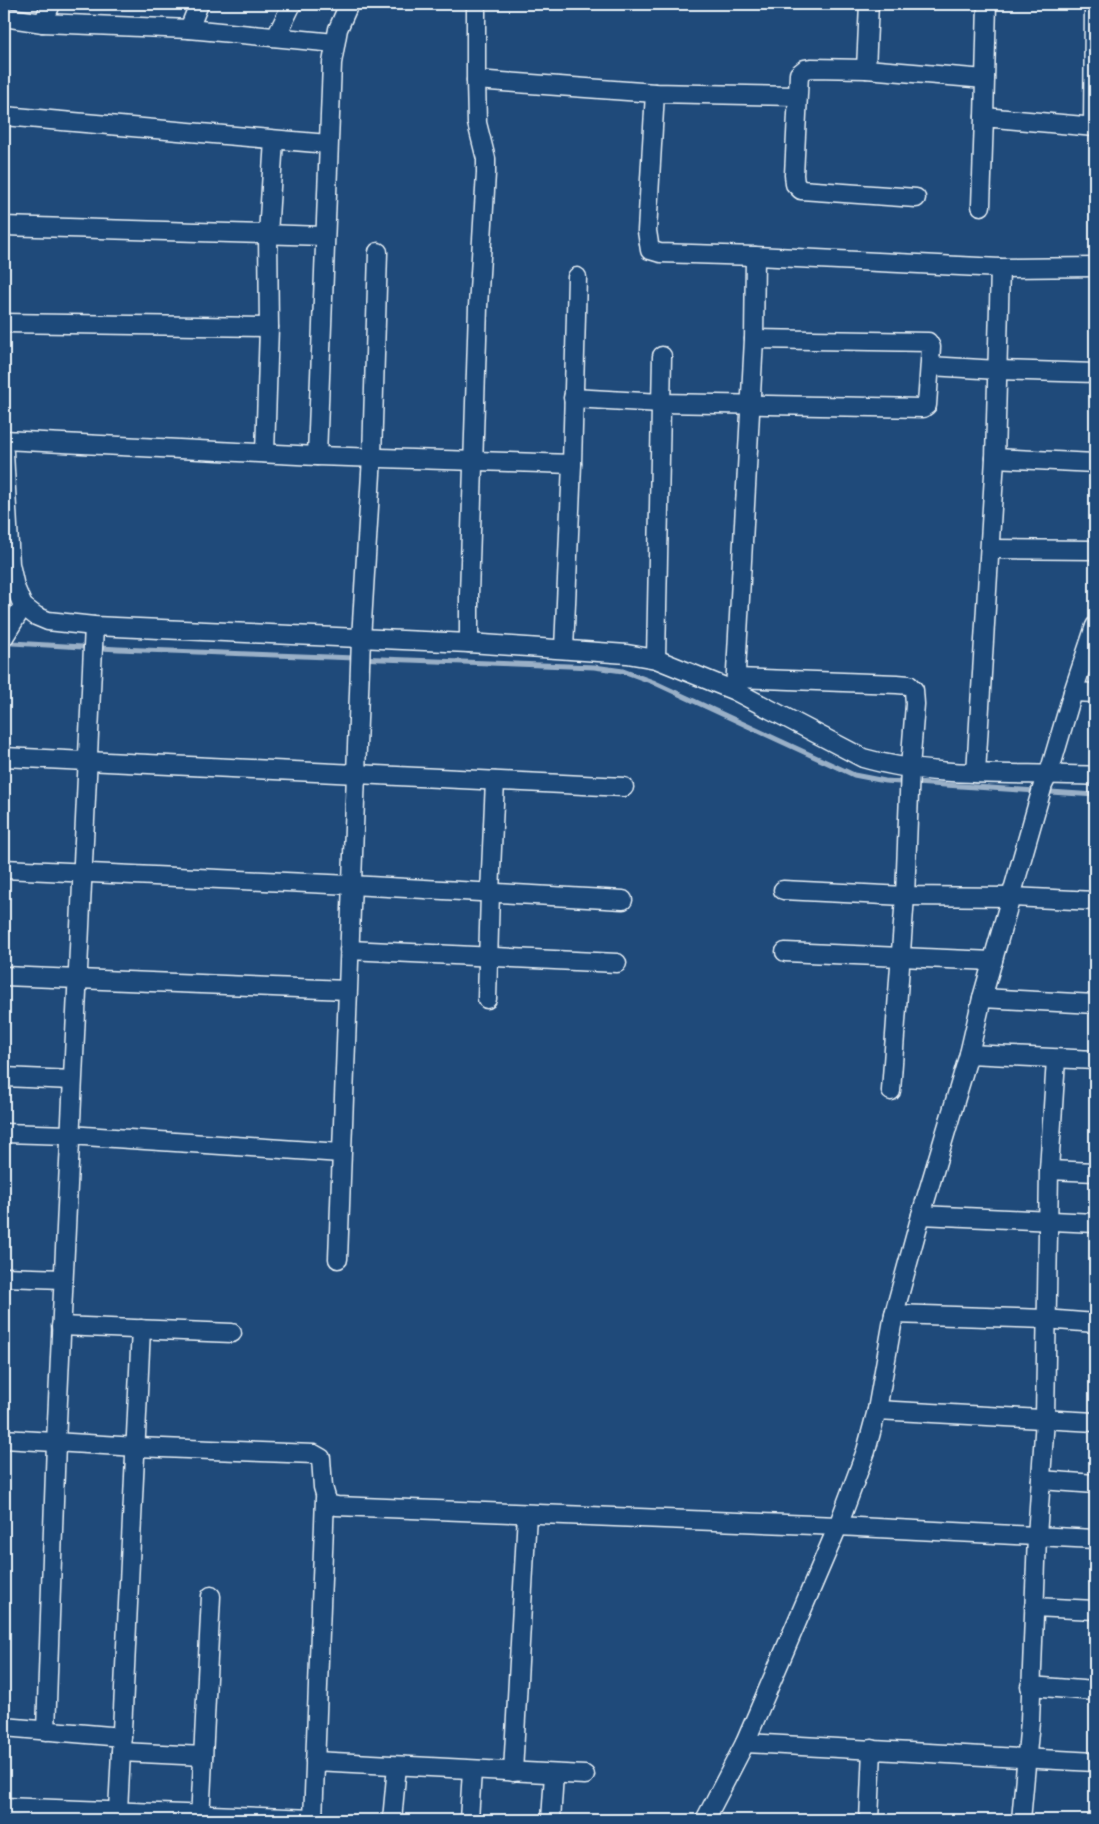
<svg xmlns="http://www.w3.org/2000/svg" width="1099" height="1824" viewBox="0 0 1099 1824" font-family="Sriracha,sans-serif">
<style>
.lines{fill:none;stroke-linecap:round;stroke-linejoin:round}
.stream{stroke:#9ab0c7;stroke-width:5}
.minor-casing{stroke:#e8f1f8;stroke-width:21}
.minor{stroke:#1f4a7a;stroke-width:18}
</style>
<rect width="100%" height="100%" fill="#1f4a7a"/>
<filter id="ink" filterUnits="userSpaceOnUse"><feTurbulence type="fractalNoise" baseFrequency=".02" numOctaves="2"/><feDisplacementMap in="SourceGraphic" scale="10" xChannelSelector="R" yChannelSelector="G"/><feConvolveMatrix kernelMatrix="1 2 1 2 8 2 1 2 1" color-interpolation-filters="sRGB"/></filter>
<g filter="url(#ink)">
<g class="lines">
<!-- stream -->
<polyline class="stream" points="7,638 12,643 118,649 594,667 623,671 653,682 854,775 885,781 1095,795"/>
<!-- minor casing -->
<g class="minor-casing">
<g id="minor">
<polyline points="476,4 476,80 655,93 796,96"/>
<polyline points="4,17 43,23 189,29 335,43"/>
<polyline points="43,23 51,4"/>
<polyline points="189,29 199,4"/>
<polyline points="276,37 292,4"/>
<polyline points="866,69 869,4"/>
<polyline points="655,93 647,231 650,250 660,253 755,256 1000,268 1095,267"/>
<polyline points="4,116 328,144"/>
<polyline points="984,117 987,4"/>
<polyline points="1093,127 1094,4"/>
<polyline points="916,198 801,190 795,184 794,175 799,74 805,69 812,68 866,69 985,79"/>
<polyline points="981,206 984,117 1095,127"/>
<polyline points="4,226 324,236"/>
<polyline points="4,323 269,327 268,234 274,140"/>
<polyline points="930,366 998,370 1095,373"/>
<polyline points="573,398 661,403 923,408 927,405 931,347 928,342 754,339"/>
<polyline points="4,440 317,456 572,464 564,649"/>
<path d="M4,452L10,564L15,587L23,606L36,616L48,621L94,626L469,643L627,654L656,659L735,691L863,758C935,779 1020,772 1095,776"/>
<polyline points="265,453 269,327"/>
<polyline points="317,456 332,63 338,29 349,4"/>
<polyline points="995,458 1095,463"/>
<polyline points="572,464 577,277"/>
<polyline points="990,549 1095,550"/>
<polyline points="4,637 23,606"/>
<polyline points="469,643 469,595 478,307 486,173 486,159 477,123 476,80"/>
<polyline points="656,659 662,356"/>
<polyline points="736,678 897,684 909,685 914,690 915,704 910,768 905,896 891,1091"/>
<polyline points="735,690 754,339 755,256"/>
<polyline points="1073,692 1095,693"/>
<polyline points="4,757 624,787"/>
<polyline points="976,773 995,458 1000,268"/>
<polyline points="4,869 351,885 623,900"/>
<polyline points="783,890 905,896 1012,897 1095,901"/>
<polyline points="349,950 617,963"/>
<polyline points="785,952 993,961"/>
<polyline points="4,976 347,990"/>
<polyline points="982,998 1095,1004"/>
<polyline points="487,999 490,893 495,781"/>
<polyline points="969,1054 1095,1060"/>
<polyline points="4,1077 72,1080"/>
<polyline points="4,1133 69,1135 341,1153"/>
<polyline points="1049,1170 1095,1172"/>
<polyline points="921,1215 1095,1223"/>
<polyline points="338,1259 361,639 372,457 378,252"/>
<polyline points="4,1277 63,1279"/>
<polyline points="894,1314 1045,1319 1095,1323"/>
<polyline points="61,1326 232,1333"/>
<polyline points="877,1410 1095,1422"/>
<polyline points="4,1439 137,1447 314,1454 321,1458 323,1487 328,1504 337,1506 838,1526 1095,1539"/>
<polyline points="1041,1480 1095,1484"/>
<polyline points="1034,1607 1095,1610"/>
<polyline points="1030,1686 1095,1691"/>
<polyline points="4,1727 122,1737"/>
<polyline points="46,1731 56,1443 94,626"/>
<polyline points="745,1743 1095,1762"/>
<polyline points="121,1752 203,1756"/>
<polyline points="315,1761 585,1775"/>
<polyline points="513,1772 527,1514"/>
<polyline points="4,1807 313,1819"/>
<polyline points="116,1820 118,1811 121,1752 141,1329"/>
<polyline points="200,1820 211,1596"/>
<polyline points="313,1820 325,1498"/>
<polyline points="392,1820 397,1766"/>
<polyline points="469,1820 472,1770"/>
<polyline points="551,1820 554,1774"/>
<polyline points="705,1820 745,1743 838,1526 866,1451 877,1410 894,1314 921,1215 969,1054 982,998 1043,785 1049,773 1073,692 1095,626"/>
<polyline points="869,1820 872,1749"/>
<polyline points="1021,1820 1030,1721 1037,1536 1045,1419 1049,1170 1056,1059"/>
</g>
</g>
<!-- minor -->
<use href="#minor" class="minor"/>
</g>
</g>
<!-- margin -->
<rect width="1099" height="1824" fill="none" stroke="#1f4a7a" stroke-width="20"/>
<rect x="10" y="10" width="1079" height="1804" fill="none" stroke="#e8f1f8" stroke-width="2" filter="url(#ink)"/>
</svg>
